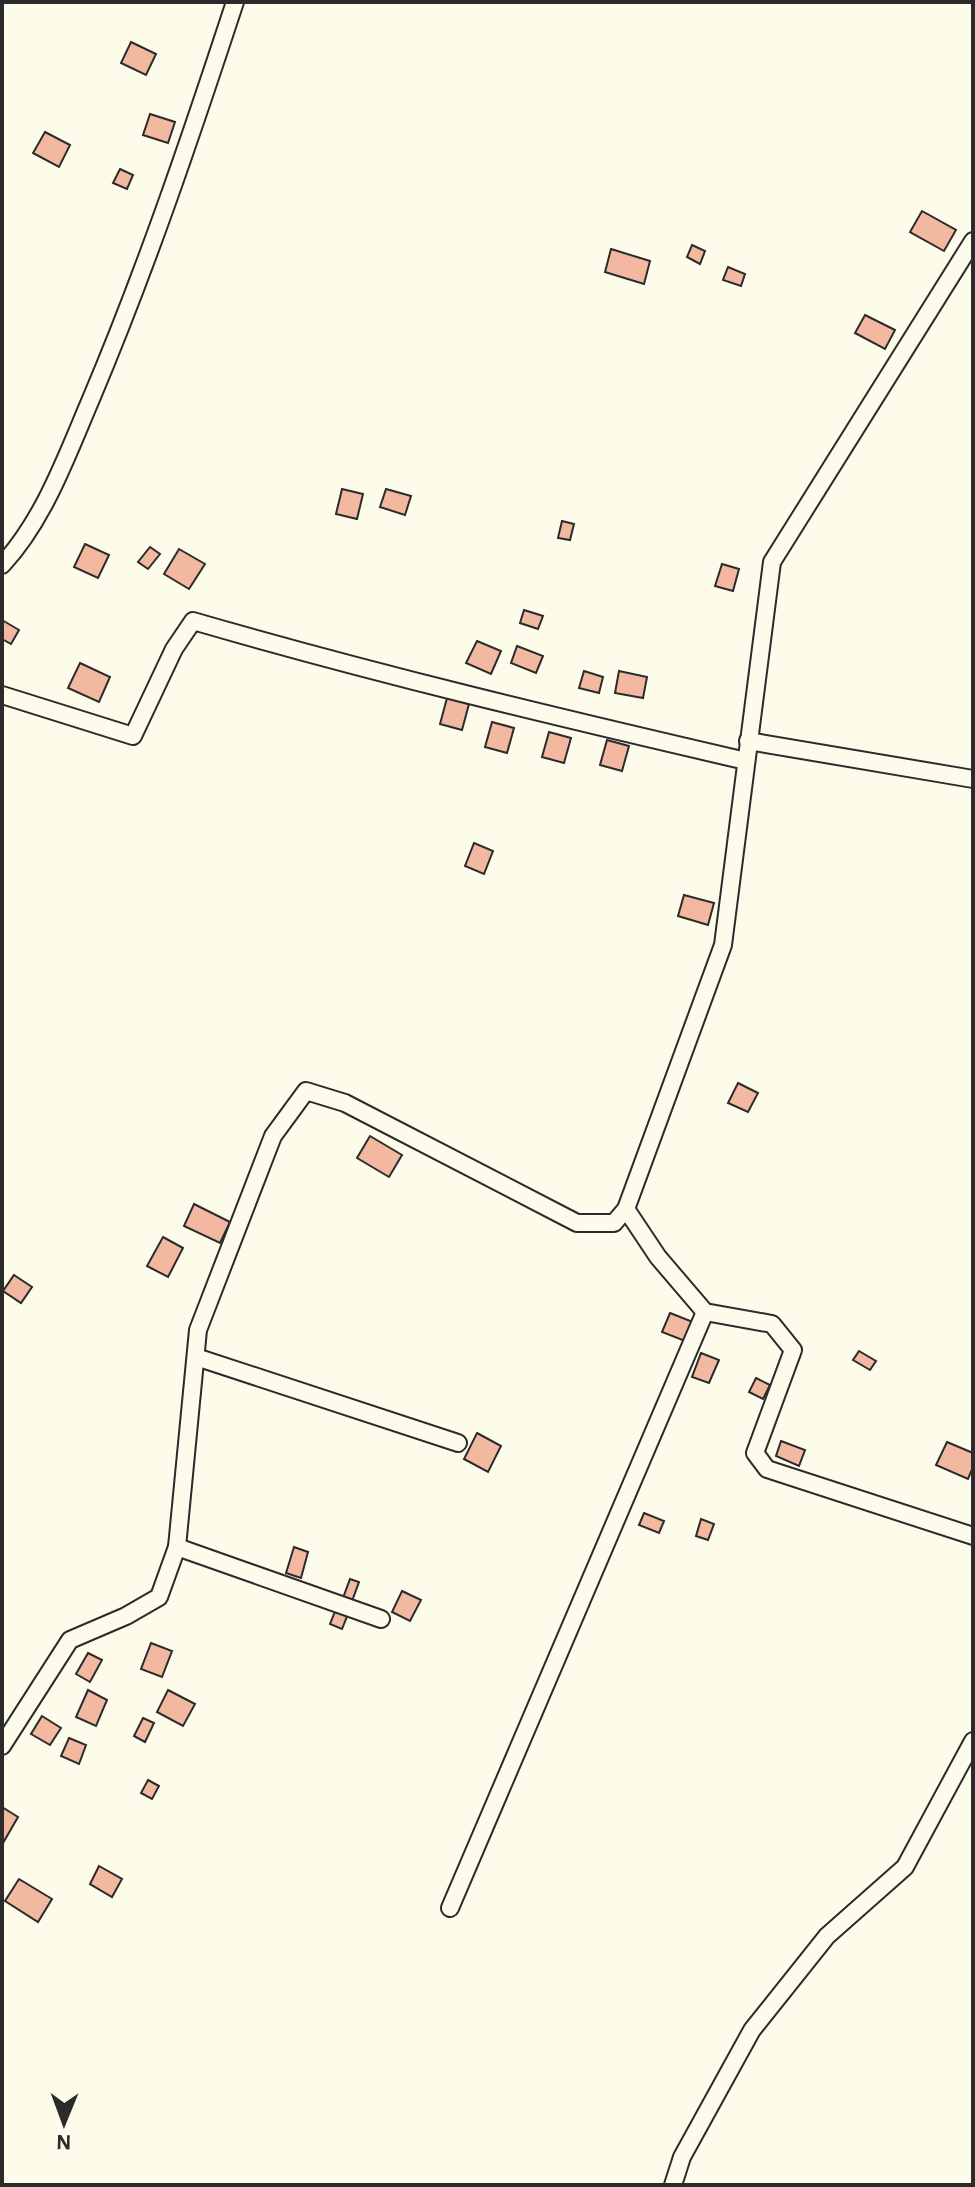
<svg xmlns="http://www.w3.org/2000/svg" width="975" height="2187" viewBox="0 0 975 2187" font-family="'Alegreya Sans',sans-serif">
<style>
.building{fill:#f2b8a0;stroke:#2b2b2b;stroke-width:2}
.lines{fill:none;stroke-linecap:round;stroke-linejoin:round}
.street-casing{stroke:#2b2b2b;stroke-width:20}
.street{stroke:#fdfbea;stroke-width:16}
</style>
<rect width="100%" height="100%" fill="#fdfbea"/>
<!-- building -->
<g class="building">
<polygon points="131,42 156,54 146,75 121,63"/>
<polygon points="150,114 175,122 168,143 143,135"/>
<polygon points="45,132 70,145 59,167 33,153"/>
<polygon points="120,169 133,175 127,189 113,183"/>
<polygon points="922,211 956,230 944,251 910,232"/>
<polygon points="692,245 705,251 700,264 687,257"/>
<polygon points="611,249 650,261 644,284 605,272"/>
<polygon points="728,267 745,274 741,286 723,280"/>
<polygon points="865,315 895,330 885,349 855,333"/>
<polygon points="342,489 363,494 357,519 336,514"/>
<polygon points="386,489 411,496 405,515 380,507"/>
<polygon points="562,521 574,524 570,540 558,538"/>
<polygon points="85,544 109,555 98,578 74,567"/>
<polygon points="150,547 160,554 148,569 138,562"/>
<polygon points="179,549 205,564 189,589 164,574"/>
<polygon points="722,564 739,569 733,591 715,586"/>
<polygon points="524,610 543,616 538,629 520,623"/>
<polygon points="2,620 19,630 11,644 2,639"/>
<polygon points="477,641 501,651 491,674 466,663"/>
<polygon points="517,646 543,656 536,673 511,663"/>
<polygon points="80,663 110,677 99,702 68,688"/>
<polygon points="584,671 603,677 599,693 579,688"/>
<polygon points="619,671 647,677 643,698 615,693"/>
<polygon points="447,698 469,704 462,730 440,724"/>
<polygon points="492,722 514,728 507,753 485,747"/>
<polygon points="549,732 571,738 564,763 542,757"/>
<polygon points="607,740 629,746 622,771 600,765"/>
<polygon points="474,843 493,851 484,874 465,866"/>
<polygon points="684,895 714,903 708,925 678,916"/>
<polygon points="738,1083 758,1093 748,1112 728,1103"/>
<polygon points="370,1136 402,1155 389,1177 357,1158"/>
<polygon points="194,1204 230,1222 220,1243 184,1226"/>
<polygon points="163,1237 183,1248 168,1277 147,1266"/>
<polygon points="14,1275 32,1287 21,1303 3,1291"/>
<polygon points="670,1313 693,1322 685,1341 662,1332"/>
<polygon points="859,1351 876,1361 870,1370 853,1360"/>
<polygon points="701,1353 719,1360 709,1383 692,1377"/>
<polygon points="756,1378 770,1385 763,1399 749,1392"/>
<polygon points="477,1433 501,1446 488,1472 464,1459"/>
<polygon points="781,1441 805,1450 799,1466 776,1456"/>
<polygon points="947,1442 973,1453 973,1467 968,1479 936,1465"/>
<polygon points="644,1513 664,1521 659,1533 639,1525"/>
<polygon points="701,1519 714,1524 708,1540 696,1536"/>
<polygon points="294,1547 308,1552 301,1578 286,1573"/>
<polygon points="350,1579 359,1582 352,1601 343,1598"/>
<polygon points="402,1591 421,1600 410,1621 392,1612"/>
<polygon points="336,1609 348,1614 342,1629 330,1624"/>
<polygon points="151,1643 172,1651 162,1677 141,1669"/>
<polygon points="88,1653 102,1660 90,1682 76,1674"/>
<polygon points="88,1690 107,1700 96,1726 76,1717"/>
<polygon points="168,1690 195,1704 183,1726 157,1712"/>
<polygon points="42,1716 61,1728 50,1745 31,1734"/>
<polygon points="143,1718 154,1723 145,1742 134,1736"/>
<polygon points="69,1738 86,1745 79,1764 61,1756"/>
<polygon points="148,1780 159,1786 152,1799 141,1793"/>
<polygon points="2,1807 18,1817 3,1843 2,1842"/>
<polygon points="99,1866 122,1879 112,1897 90,1884"/>
<polygon points="19,1879 52,1899 38,1922 5,1901"/>
</g>
<g class="lines">
<!-- street casing -->
<g class="street-casing">
<g id="street">
<path d="M2,565C44,520 67,455 91,399C146,269 191,136 235,2"/>
<path d="M2,695L133,736L174,649L193,621C376,674 560,718 746,761"/>
<polyline points="748,741 973,779"/>
<polyline points="626,1209 658,1257 705,1312 772,1324 793,1350 755,1453 767,1469 973,1536"/>
<polyline points="196,1357 458,1443"/>
<polyline points="177,1547 381,1619"/>
<polyline points="2,1746 70,1640 126,1616 159,1597 177,1547 198,1330 273,1136 306,1091 345,1103 577,1223 614,1223 626,1209 723,945 772,562 973,241"/>
<polyline points="450,1908 705,1312"/>
<polyline points="673,2185 682,2157 752,2030 827,1936 905,1867 973,1741"/>
</g>
</g>
<!-- street -->
<use href="#street" class="street"/>
</g>
<!-- border -->
<rect width="975" height="2187" fill="none" stroke="#2b2b2b" stroke-width="8"/>
<!-- north arrow -->
<g transform="translate(64 2123) rotate(181)" stroke="#fdfbea" stroke-width="6" paint-order="stroke">
<path d="M0-6L14 30L0 20L-14 30Z" fill="#2b2b2b"/>
<text y="-12" font-size="22" font-weight="bold" text-anchor="middle" fill="#2b2b2b">N</text>
</g>
</svg>
